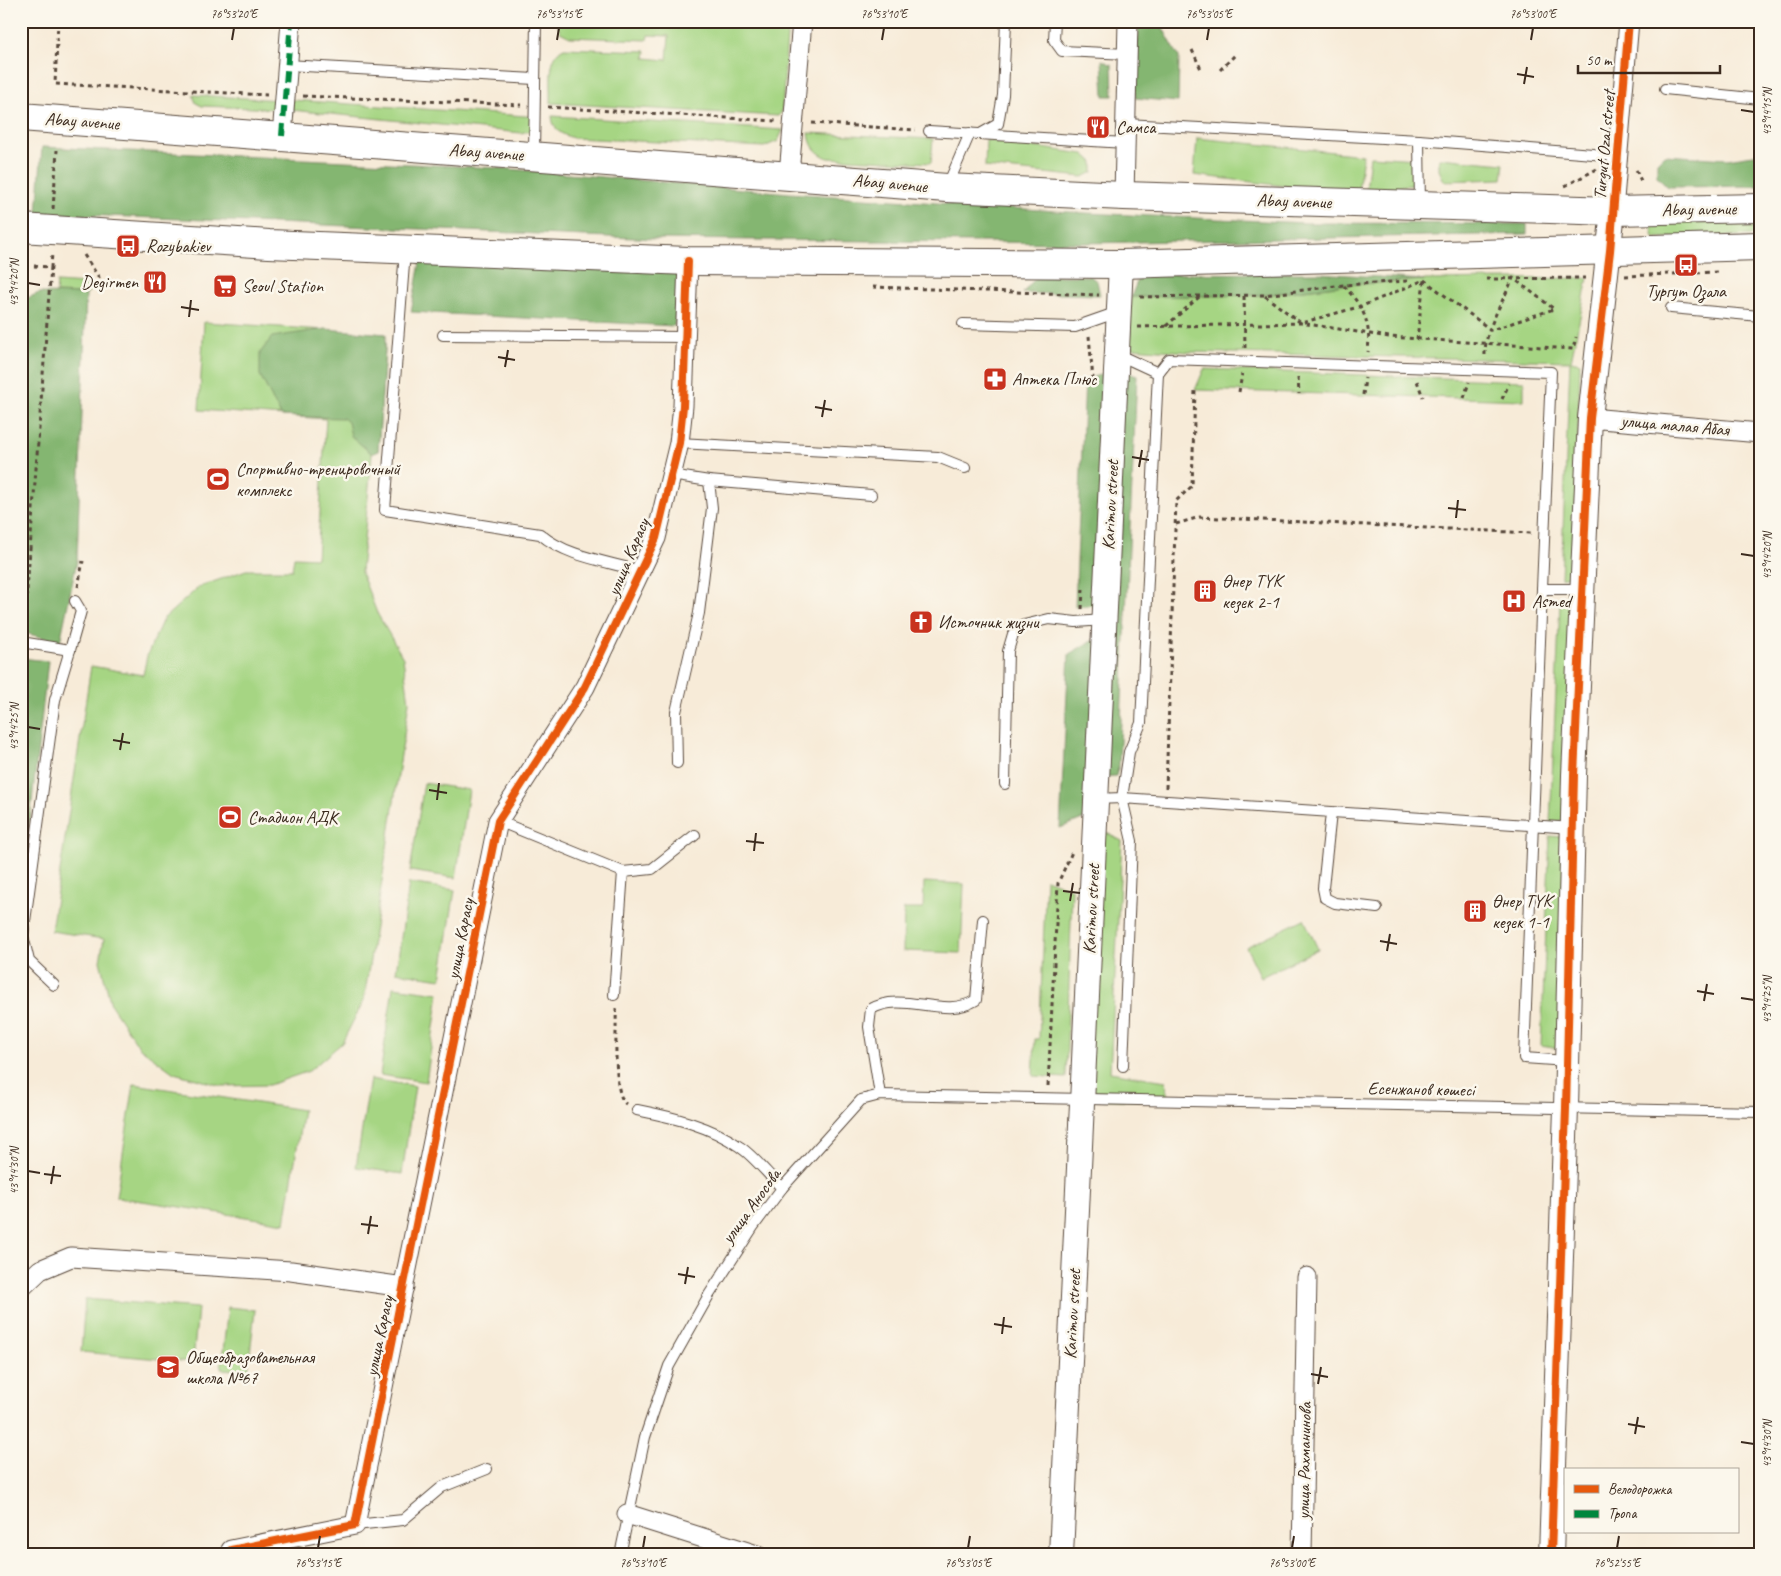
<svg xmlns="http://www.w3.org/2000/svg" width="1781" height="1576" viewBox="0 0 1781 1576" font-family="Caveat,sans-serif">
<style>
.green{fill:#a6d583;stroke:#708050}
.forest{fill:#84b671;stroke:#607048}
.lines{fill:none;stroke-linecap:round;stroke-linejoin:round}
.service-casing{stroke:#57473a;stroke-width:12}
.minor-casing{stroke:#57473a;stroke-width:21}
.tertiary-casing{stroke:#57473a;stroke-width:26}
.secondary-casing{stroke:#57473a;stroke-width:30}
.path{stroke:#57473a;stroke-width:3;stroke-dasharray:4 4;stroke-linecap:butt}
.service{stroke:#fff;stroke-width:10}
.minor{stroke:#fff;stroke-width:19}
.tertiary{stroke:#fff;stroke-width:24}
.secondary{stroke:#fff;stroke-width:28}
.quiet{stroke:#00873e;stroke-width:6;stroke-dasharray:12 6;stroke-linecap:butt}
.cycleway-casing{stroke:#fbf7ec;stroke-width:11}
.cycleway{stroke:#e8590c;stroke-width:8}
.ticks{fill:none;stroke:#3b2a1e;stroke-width:2}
.labels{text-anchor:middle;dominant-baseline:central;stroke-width:5;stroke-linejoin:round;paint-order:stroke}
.street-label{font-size:18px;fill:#3b2a1e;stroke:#fbf7ec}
.poi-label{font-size:18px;fill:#3b2a1e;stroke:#fbf7ec;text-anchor:start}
.neatline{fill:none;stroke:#3b2a1e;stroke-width:2}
.ticks-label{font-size:12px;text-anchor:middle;fill:#3b2a1e}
</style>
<rect width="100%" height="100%" fill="#fbf7ec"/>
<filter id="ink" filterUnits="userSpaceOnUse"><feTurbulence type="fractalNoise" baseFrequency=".02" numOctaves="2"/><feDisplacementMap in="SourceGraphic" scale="10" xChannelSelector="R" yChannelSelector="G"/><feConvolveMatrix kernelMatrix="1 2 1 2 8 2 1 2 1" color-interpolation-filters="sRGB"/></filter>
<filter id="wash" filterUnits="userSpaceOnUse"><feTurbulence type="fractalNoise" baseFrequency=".0096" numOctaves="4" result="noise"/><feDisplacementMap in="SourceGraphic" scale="20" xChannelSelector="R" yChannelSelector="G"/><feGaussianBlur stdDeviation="1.12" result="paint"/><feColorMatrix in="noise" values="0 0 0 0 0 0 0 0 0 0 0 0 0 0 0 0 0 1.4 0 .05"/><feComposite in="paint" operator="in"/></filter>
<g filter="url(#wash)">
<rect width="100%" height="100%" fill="#f7ebd8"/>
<!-- green -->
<g class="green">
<path d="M556,21H788L782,112L778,116L551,103C552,86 546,56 564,48L646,51L645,58L667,60L669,36L648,35L647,40L570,37L560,32Z"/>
<polygon points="193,95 280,100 279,109 202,106 196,103"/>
<polygon points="292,100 540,117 533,130 521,133 291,110"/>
<path d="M552,116L783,130L778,141L764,147L573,138C560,134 553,130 552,116Z"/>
<path d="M809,133L933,139L931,163L828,158C816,153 810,146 809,133Z"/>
<polygon points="1197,138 1363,155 1358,191 1293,187 1194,175"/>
<polygon points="986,140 1084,154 1093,162 1093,172 1083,177 985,167"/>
<polygon points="1370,156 1417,159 1416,185 1400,186 1399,190 1366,190"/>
<polygon points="1439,158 1504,164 1502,179 1444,181 1439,170"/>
<polygon points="1760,218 1760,235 1654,238 1650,220"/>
<polygon points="1588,278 1571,361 1580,363 1574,575 1561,578 1570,361 1189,352 1130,348 1131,297 1264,295 1344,285 1424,280"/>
<polygon points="57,282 97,285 86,294 56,293"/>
<polygon points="204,322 386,334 378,451 372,454 361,572 377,613 403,658 409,702 364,1000 342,1043 309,1071 269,1085 222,1086 174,1073 140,1048 111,1005 100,961 104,939 51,931 91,666 143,675 147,656 163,619 199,587 246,570 292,570 294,557 317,558 326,419 199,410"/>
<polygon points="1204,369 1524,381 1524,400 1195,390"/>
<polygon points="1560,603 1573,605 1566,819 1550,823"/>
<polygon points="424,783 469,790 456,878 410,871"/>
<polygon points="1095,827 1122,841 1110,1072 1166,1081 1168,1101 1082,1099"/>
<polygon points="1550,836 1564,837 1560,1049 1541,1046"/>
<polygon points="1046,879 1072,889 1066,1078 1033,1076 1035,1039 1039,1039"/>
<polygon points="924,882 964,884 961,953 903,951 904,909 923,909"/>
<polygon points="409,883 455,890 441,979 396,972"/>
<polygon points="1304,919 1318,949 1261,977 1246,947"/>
<polygon points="393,987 439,993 426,1082 380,1075"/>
<polygon points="370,1079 415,1086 402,1174 356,1167"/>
<polygon points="134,1084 303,1110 285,1223 116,1197"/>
<polygon points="85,1299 198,1308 193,1362 81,1352"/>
<polygon points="228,1307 255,1310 248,1371 221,1369"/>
</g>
<!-- forest -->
<g class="forest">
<polygon points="1139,21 1159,21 1179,57 1178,102 1135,98"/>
<polygon points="1102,60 1112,65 1113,96 1104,96"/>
<polygon points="42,147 497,168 789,193 1085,213 1306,223 1527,224 1527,234 1084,243 657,239 37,213"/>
<polygon points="1760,154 1760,186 1668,187 1657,176 1657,162 1664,155 1727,159"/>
<polygon points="421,257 676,265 681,280 674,326 411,312"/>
<polygon points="1318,273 1424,280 1344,285 1264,295 1131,297 1140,274"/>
<polygon points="1037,276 1089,276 1097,281 1100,295 1023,293"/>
<polygon points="39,293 86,294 77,561 60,642 21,632 21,301"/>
<polygon points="325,329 386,334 378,451 372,454 351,436 348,422 343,418 281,416 260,375 260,353 272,337"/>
<polygon points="1116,369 1137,375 1119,765 1116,776 1097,777 1095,814 1060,828 1069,654 1104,634 1105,604 1075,607 1085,380"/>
<polygon points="21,658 48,661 21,898"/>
</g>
</g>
<g filter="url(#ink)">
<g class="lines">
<!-- service casing -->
<g class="service-casing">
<g id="service">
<polyline points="1055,21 1054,40 1062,51 1128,54"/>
<polyline points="287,65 535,79"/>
<polyline points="1665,89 1760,99"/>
<polyline points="1126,124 1419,140 1618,156"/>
<polyline points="929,131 1125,143"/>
<polyline points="982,133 998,124 1003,95 1006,21"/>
<polyline points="1419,140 1420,204"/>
<polyline points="534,154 536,21"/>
<polyline points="947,187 970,133"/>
<path d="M405,251L385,510L540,534C567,557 606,561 640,571"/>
<polyline points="1671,308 1760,316"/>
<polyline points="963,324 1075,327 1118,312"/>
<polyline points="443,335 686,337"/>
<polyline points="1158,373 1169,359 1551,372 1542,589 1583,589"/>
<polyline points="679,443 938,457 965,468"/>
<polyline points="671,475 709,481 871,495"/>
<polyline points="1542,589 1524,1058 1567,1061"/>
<polyline points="21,642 70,650 55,700 23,936 29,961 54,985"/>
<polyline points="70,650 81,611 75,601"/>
<polyline points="677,763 676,712 699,613 712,508 709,481"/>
<polyline points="1005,784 1008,651 1013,634 1024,625 1049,619 1076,622 1104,620"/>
<polyline points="1096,799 1122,798 1129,752 1141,723 1158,373 1117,354"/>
<polyline points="1331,813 1323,888 1325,898 1335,903 1377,908"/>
<polyline points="498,821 623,872 652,869 695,835"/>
<polyline points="614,995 623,872"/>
<polyline points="1123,1066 1132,841 1122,798 1573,828"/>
<path d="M880,1095L869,1027L871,1009C904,990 944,1020 976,1000L983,920"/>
<path d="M637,1110C672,1117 711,1126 740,1147C755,1157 768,1175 782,1188"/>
<polyline points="355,1525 403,1520 442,1487 487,1469"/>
<polyline points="620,1555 645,1437 669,1366 709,1295 753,1227 782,1188 861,1100 880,1095 1760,1112"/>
</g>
</g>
<!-- minor casing -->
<g class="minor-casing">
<g id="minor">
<polyline points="282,136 291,21"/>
<polyline points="789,174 802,21"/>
<polyline points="1124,196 1128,21"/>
<polyline points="1613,211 1629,21"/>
<polyline points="1590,418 1760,433"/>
<polyline points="21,1288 40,1270 71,1257 291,1271 404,1287"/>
<polyline points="627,1514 757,1555"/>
<polyline points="229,1555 231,1550 355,1525 498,821 585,687 656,538 679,443 683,406 688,261"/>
<polyline points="1302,1555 1307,1277"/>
</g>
</g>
<!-- tertiary casing -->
<g class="tertiary-casing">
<g id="tertiary">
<polyline points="1061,1555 1121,264"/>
<polyline points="1551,1555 1566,1108 1574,775 1590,418 1613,211"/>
</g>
</g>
<!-- secondary casing -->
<g class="secondary-casing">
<g id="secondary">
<polyline points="21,117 947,188 1124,196 1613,211 1760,208"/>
<polyline points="21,228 269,244 688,261 1121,264 1760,246"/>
</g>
</g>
<!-- path -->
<g class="path">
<polyline points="58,21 55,84 267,95"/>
<polyline points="1192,50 1201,69"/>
<polyline points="1220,70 1236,54"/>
<polyline points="303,96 521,105"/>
<polyline points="548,107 776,121"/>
<polyline points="812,123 916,130"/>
<polyline points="1636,170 1642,183"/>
<polyline points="1565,186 1597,169"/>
<polyline points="53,209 57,150"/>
<polyline points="84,255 104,285"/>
<polyline points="34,266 51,267 52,253"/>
<polyline points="1625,276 1717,272"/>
<polyline points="1486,279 1585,278"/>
<path d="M1424,280L1491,330L1554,309L1513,278C1503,302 1484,330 1485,356"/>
<path d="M1344,286C1364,308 1371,322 1368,352"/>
<polyline points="873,287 1099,295"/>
<polyline points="1244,296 1245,348"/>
<polyline points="1265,296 1301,323 1362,306 1424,280 1417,339"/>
<polyline points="1140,297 1264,295 1344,285 1408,281"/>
<polyline points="1166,326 1199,297"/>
<polyline points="1138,327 1301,323 1389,337 1573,349 1576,337"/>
<polyline points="1089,336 1093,379"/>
<polyline points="1298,377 1299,394"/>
<polyline points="1417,381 1423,397"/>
<polyline points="1239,392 1242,374"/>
<polyline points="1363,395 1365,378"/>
<polyline points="1464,398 1469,382"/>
<polyline points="1502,399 1509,384"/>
<polyline points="1176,524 1200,517 1531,533"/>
<polyline points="78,587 83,561"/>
<polyline points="1082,609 1083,588"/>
<polyline points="24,630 51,267"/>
<polyline points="21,668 22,656"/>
<polyline points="1166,788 1176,501 1192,486 1195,390"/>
<path d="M616,1008C617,1026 612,1094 626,1104"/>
<polyline points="1048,1086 1058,883 1072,852"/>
</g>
<!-- service -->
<use href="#service" class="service"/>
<!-- minor -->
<use href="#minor" class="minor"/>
<!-- tertiary -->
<use href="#tertiary" class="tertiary"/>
<!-- secondary -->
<use href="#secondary" class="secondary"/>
<!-- quiet -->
<polyline class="quiet" points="282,136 291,21"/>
<!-- cycleway casing -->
<g class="cycleway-casing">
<g id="cycleway">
<polyline points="229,1555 231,1550 355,1525 498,821 585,687 656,538 679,443 683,406 688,261"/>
<polyline points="1551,1555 1566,1108 1574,775 1590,418 1610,251 1629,21"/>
</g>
</g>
<!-- cycleway -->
<use href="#cycleway" class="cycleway"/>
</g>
</g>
<!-- ticks -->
<path class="ticks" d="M232,40L234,28M557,40L559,28M882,40L884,28M1207,40L1209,28M1531,40L1533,28M1517,74L1534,77M1524,84L1527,67M1741,110L1754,112M28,283L40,285M181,307L199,310M189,317L191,300M498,357L515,360M505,367L508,350M815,407L832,410M822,417L825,400M1132,457L1149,460M1139,467L1142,450M1448,508L1466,510M1456,518L1458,500M1741,554L1754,556M28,727L40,729M113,740L130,743M120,750L123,733M429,790L447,793M437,800L439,783M746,841L764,843M754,851L756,833M1063,891L1080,893M1070,901L1073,883M1380,941L1397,944M1387,951L1390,934M1697,991L1714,994M1741,998L1754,1000M1704,1001L1707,984M28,1171L40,1173M44,1174L61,1176M51,1184L54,1166M361,1224L378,1226M368,1234L371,1216M678,1274L695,1277M685,1284L688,1267M994,1324L1012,1327M1002,1334L1004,1317M1311,1374L1328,1377M1318,1384L1321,1367M1628,1424L1645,1427M1635,1434L1638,1417M1741,1442L1754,1444M318,1548L320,1536M643,1548L645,1536M968,1548L970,1536M1292,1548L1294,1536M1617,1548L1619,1536"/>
<!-- icons -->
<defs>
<g id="restaurant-square" transform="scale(1.25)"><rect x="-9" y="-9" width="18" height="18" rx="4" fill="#c8321e" stroke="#fbf7ec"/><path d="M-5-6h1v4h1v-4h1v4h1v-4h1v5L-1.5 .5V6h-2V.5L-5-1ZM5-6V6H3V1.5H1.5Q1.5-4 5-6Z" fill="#fff"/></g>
<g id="bus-square" transform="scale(1.25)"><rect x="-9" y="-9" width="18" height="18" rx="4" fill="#c8321e" stroke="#fbf7ec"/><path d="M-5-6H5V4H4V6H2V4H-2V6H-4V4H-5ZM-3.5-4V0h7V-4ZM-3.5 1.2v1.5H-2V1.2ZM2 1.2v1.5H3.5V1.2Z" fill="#fff"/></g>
<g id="supermarket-square" transform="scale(1.25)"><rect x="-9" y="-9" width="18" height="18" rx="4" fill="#c8321e" stroke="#fbf7ec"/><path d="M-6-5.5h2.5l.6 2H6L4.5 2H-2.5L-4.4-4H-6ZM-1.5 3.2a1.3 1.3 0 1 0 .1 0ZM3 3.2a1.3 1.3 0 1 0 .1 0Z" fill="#fff"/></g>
<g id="pharmacy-square" transform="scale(1.25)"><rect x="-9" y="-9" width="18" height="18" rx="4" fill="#c8321e" stroke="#fbf7ec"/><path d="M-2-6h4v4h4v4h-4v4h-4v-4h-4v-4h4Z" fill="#fff"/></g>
<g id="stadium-square" transform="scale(1.25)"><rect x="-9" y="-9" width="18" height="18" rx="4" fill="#c8321e" stroke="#fbf7ec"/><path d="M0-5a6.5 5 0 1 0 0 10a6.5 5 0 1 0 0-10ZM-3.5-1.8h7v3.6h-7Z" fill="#fff"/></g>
<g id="building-square" transform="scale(1.25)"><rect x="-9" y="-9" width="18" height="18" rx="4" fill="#c8321e" stroke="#fbf7ec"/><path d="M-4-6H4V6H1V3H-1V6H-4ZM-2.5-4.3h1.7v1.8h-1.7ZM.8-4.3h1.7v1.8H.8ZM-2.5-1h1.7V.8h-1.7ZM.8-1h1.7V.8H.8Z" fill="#fff"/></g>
<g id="hospital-square" transform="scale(1.25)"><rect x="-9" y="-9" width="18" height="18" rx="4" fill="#c8321e" stroke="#fbf7ec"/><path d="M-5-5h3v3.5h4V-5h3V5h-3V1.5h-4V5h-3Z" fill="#fff"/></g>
<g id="church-square" transform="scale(1.25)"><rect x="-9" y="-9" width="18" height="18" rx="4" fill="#c8321e" stroke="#fbf7ec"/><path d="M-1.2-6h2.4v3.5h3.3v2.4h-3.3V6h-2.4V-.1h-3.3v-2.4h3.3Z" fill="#fff"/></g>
<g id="school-square" transform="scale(1.25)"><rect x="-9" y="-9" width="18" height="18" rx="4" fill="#c8321e" stroke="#fbf7ec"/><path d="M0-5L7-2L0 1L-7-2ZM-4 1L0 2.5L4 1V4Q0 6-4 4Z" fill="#fff"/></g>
</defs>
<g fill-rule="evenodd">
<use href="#restaurant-square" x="1098" y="127"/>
<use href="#bus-square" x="128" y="246"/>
<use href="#bus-square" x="1686" y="265"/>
<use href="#restaurant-square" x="155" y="282"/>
<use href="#supermarket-square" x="225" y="286"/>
<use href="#pharmacy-square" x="995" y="379"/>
<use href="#stadium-square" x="218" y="479"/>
<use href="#building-square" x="1205" y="591"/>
<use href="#hospital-square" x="1514" y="601"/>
<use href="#church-square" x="921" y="622"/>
<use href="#stadium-square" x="230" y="817"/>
<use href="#building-square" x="1475" y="911"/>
<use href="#school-square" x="168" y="1367"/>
</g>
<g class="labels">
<!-- street labels -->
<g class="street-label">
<text transform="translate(82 121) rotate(4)">Abay avenue</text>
<text transform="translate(1604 145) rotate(-85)">Turgut Ozal street</text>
<text transform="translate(486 152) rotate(4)">Abay avenue</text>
<text transform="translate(890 183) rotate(5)">Abay avenue</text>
<text transform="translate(1294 201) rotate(2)">Abay avenue</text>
<text transform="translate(1699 209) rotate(-1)">Abay avenue</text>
<text transform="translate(1675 425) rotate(5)">улица малая Абая</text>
<text transform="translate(1110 505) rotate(-87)">Karimov street</text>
<text transform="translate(628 557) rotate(-67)">улица Карасу</text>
<text transform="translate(1091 909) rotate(-87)">Karimov street</text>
<text transform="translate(460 939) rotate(-79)">улица Карасу</text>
<text transform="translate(1421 1089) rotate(1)">Есенжанов көшесі</text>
<text transform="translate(751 1206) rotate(-54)">улица Аносова</text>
<text transform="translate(1072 1314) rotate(-87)">Karimov street</text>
<text transform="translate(379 1336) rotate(-78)">улица Карасу</text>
<text transform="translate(1304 1461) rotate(-89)">улица Рахманинова</text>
</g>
<!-- poi labels -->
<g class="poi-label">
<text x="1116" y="127">Самса</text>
<text x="146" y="246">Rozybakiev</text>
<text x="138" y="282" text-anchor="end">Degirmen</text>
<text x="242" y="286">Seoul Station</text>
<text x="1686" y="291" text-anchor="middle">Тургут Озала</text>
<text x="1012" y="379">Аптека Плюс</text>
<text x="236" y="469">Спортивно-тренировочный<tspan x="236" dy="21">комплекс</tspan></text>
<text x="1222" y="581">Өнер ТҮК<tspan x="1222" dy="21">кезек 2-1</tspan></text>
<text x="1532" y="601">Asmed</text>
<text x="938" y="622">Источник жизни</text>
<text x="248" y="817">Стадион АДК</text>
<text x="1492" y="901">Өнер ТҮК<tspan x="1492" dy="21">кезек 1-1</tspan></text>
<text x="186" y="1357">Общеобразовательная<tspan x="186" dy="21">школа №67</tspan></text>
</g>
</g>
<!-- margin -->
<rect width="1781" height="1576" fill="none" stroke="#fbf7ec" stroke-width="55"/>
<!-- legend -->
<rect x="1564" y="1468" width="175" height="65" fill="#fbf7ec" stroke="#aea59a"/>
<rect x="1574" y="1485" width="25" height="8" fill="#e8590c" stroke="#aea59a"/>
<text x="1608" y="1494" font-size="15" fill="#3b2a1e">Велодорожка</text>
<rect x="1574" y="1510" width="25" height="8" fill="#00873e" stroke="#aea59a"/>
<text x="1608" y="1518" font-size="15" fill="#3b2a1e">Тропа</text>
<!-- scale -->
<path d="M1578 65v8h142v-8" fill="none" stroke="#3b2a1e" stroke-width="2.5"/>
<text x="1586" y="65" font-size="15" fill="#3b2a1e" stroke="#fbf7ec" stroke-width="4" paint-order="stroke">50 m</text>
<rect x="28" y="28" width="1726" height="1520" class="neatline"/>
<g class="ticks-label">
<text x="234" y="18">76°53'20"E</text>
<text x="559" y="18">76°53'15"E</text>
<text x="884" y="18">76°53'10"E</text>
<text x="1209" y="18">76°53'05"E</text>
<text x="1533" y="18">76°53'00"E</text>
<text transform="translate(1767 112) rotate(-90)" y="4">43°14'15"N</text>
<text transform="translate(14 283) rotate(-90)" y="4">43°14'20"N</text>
<text transform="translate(1767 556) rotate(-90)" y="4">43°14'20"N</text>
<text transform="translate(14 727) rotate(-90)" y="4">43°14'25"N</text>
<text transform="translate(1767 1000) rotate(-90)" y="4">43°14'25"N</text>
<text transform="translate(14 1171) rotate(-90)" y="4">43°14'30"N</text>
<text transform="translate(1767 1444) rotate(-90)" y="4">43°14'30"N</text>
<text x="318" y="1567">76°53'15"E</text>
<text x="643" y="1567">76°53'10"E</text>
<text x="968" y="1567">76°53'05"E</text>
<text x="1292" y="1567">76°53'00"E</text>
<text x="1617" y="1567">76°52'55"E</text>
</g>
</svg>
